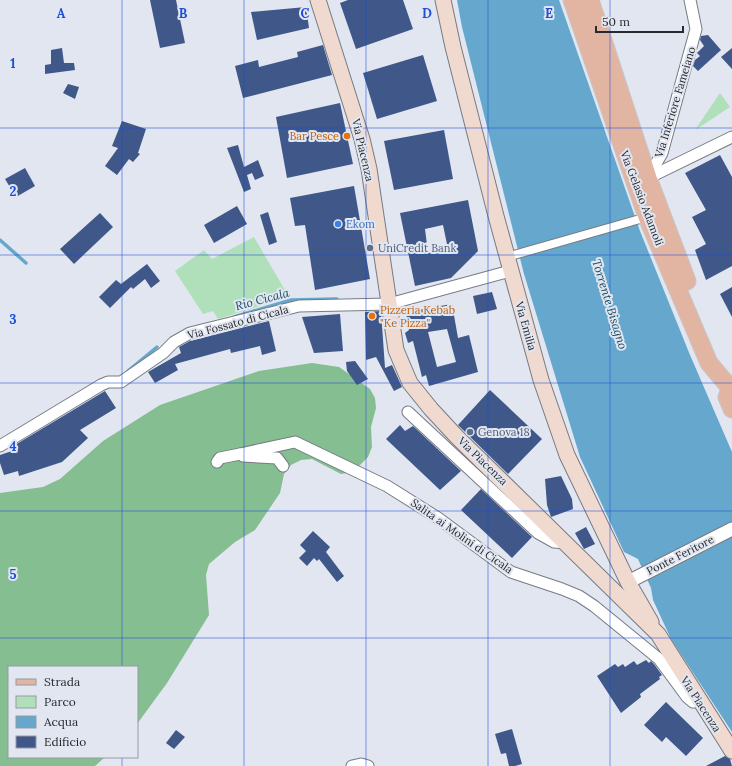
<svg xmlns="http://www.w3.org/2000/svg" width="732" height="766" viewBox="0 0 732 766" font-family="Lora,serif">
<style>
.green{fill:#b0e0ba}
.forest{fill:#84be91}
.water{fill:#66a8cd}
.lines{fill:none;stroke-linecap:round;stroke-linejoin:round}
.stream{stroke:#66a8cd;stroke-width:3.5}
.building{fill:#3f5789;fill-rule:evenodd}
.pedestrian-casing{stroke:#767b84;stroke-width:10}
.minor-casing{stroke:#767b84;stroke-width:13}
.tertiary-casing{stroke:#767b84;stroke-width:15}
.secondary-casing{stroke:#767b84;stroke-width:17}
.primary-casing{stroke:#c7c7c8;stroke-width:19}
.pedestrian{stroke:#fff;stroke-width:8}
.minor{stroke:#fff;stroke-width:11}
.tertiary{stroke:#fff;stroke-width:13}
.secondary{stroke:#f0dad0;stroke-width:15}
.primary{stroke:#e2b5a2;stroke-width:17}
.grid{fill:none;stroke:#1d4ed8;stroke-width:1;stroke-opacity:0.55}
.food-dot{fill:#e8710a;stroke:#e1e6f1;stroke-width:1.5}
.shop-dot{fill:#3f7fe0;stroke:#e1e6f1;stroke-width:1.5}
.service-dot{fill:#5c6f8a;stroke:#e1e6f1;stroke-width:1.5}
.labels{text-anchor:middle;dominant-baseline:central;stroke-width:4;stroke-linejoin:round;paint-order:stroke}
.street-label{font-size:11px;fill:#27292d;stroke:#e1e6f1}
.food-label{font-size:11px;fill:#c56008;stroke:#e1e6f1;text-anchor:end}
.shop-label{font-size:11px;fill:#366cbe;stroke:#e1e6f1;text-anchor:start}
.service-label{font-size:11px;fill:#4e5e75;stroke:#e1e6f1;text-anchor:start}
.water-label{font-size:12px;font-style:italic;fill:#174c66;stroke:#e1e6f1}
.grid-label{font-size:13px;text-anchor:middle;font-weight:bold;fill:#1d4ed8;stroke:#e1e6f1;stroke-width:4;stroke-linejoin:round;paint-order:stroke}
</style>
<rect width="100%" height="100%" fill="#e1e6f1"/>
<!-- green -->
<g class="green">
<polygon points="720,93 730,107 695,130"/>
<polygon points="254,237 289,297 218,319 213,311 203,314 175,271 204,250 212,259"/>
</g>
<!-- forest -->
<polygon class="forest" points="312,363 339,367 370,389 375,398 376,408 371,427 372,447 368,457 353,472 341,474 312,459 301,460 291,465 284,474 280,493 255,530 235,542 209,564 206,575 209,615 167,683 137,724 137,667 9,667 9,757 105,757 95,766 0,766 0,493 43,487 60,479 103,441 160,405 259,371"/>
<!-- water -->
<polygon class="water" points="457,0 559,0 640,231 690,355 732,452 732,732 671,639 653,600 651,588 638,559 624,552 580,457 524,274 462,27"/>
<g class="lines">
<!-- stream -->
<g class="stream">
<polyline points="0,240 26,263"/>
<polyline points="234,317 291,300 337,299"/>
<polyline points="128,371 157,347"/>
</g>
</g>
<!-- building -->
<g class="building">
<polygon points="150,0 176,0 185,43 160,48"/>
<polygon points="348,0 403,0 413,29 356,49 340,3"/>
<polygon points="306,7 309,28 257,40 251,12"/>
<polygon points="708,35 721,50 698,71 693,66 695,60 700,56 697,53 704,46 700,40 701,36"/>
<polygon points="323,45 332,75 243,98 235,66 258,60 259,67 298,57 297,52"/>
<polygon points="62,48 64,63 74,63 75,70 45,74 45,65 51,64 51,50"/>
<polygon points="732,48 732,69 721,57"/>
<polygon points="423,55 437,101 377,119 363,73"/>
<polygon points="68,84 79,87 75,99 63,93"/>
<polygon points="340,103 353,164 287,178 276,117"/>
<polygon points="122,121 146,129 138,153 140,154 133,162 129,159 117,175 105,166 118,148 112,146"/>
<polygon points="444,130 453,179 394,190 384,141"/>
<polygon points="238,145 244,167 258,160 264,176 255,180 252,173 247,175 251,189 244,192 227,148"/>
<polygon points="720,155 732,177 732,266 706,280 695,250 706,244 692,217 706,210 685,173"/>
<polygon points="25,168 35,186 16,197 5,179"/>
<polygon points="354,186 370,279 315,290 305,225 295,226 290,198"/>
<path d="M468,200L478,251L451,278L415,286L400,213ZM443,225L448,249L428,253L425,229Z"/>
<polygon points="237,206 247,224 214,243 204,225"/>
<polygon points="268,212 277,242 269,245 260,215"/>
<polygon points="100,213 113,227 74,264 60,249"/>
<polygon points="147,264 160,281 151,288 145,279 133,289 131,287 110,308 99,297 116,280 121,284"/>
<polygon points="732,287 732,317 720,294"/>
<polygon points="492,292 497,309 477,314 473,296"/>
<path d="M452,304L458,338L469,335L478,372L429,386L426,375L422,377L413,341L408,343L405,333L409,330L406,312ZM447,329L456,362L437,367L428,332Z"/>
<polygon points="381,311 385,368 392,365 402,387 394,391 376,357 366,360 365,312"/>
<polygon points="340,314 343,351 314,353 302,317"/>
<polygon points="269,321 276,351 262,355 260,346 231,353 230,349 175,364 178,370 155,383 148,372 181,353 179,347 190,341"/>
<polygon points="355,361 368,379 357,385 347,371 346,362"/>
<polygon points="490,390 542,439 508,474 458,425"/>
<polygon points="105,391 116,408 80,430 88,438 62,462 19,476 18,471 4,475 0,463 0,455 12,451 10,448"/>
<polygon points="400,425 405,431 413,426 461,471 440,490 386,439"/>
<polygon points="561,476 572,499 573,509 551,517 547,505 545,479"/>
<polygon points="481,489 532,537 512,558 461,510"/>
<polygon points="586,527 595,544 584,549 575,533"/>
<polygon points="313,531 330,547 326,552 344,576 337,582 319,559 317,561 314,558 307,566 299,558 306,551 300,545"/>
<polygon points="646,660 649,663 651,661 654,664 662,675 659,677 660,679 640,694 641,697 621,713 597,676 615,664 618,667 623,664 625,667 634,661 637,665"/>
<polygon points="666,702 703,738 686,756 666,737 662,742 644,725"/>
<polygon points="512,729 522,764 515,766 509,766 506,753 501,754 495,734"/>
<polygon points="176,730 185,737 174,749 166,743"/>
<polygon points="725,756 730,759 732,766 706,766"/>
</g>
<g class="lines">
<!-- pedestrian casing -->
<g class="pedestrian-casing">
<polyline id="pedestrian" points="507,257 647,217"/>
</g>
<!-- minor casing -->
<g class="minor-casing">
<g id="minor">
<polyline points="648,178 662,153 696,29 690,0"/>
<polyline points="648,178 732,137"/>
<polyline points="408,412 538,533 554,542 567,543"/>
<polyline points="0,446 101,385 108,382 121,382 163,353 174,342 190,333 299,306 389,304 510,271"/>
<polyline points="217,462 220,458 240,454"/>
<polyline points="283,466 277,458 243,456 240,454 295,442 387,486 438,518 511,572 562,589 579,596 594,606 659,659 687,697 693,702 699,701"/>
<polyline points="352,766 361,764 368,766"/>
</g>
</g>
<!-- tertiary casing -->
<g class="tertiary-casing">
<polyline id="tertiary" points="628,582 732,529"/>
</g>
<!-- secondary casing -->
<g class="secondary-casing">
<g id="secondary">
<polyline points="318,0 362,139 369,169 396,350 410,383 431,409 457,437 658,634 732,751"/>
<polyline points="443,0 453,47 496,216 541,380 567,455 628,582 651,622"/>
</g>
</g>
<!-- primary casing -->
<g class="primary-casing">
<g id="primary">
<polyline points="572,0 647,217 709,363 730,388"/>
<polyline points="590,0 648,178 687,281"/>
<polyline points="732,386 727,397 732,409"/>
</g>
</g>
<!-- pedestrian -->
<use href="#pedestrian" class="pedestrian"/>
<!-- minor -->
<use href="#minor" class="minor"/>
<!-- tertiary -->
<use href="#tertiary" class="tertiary"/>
<!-- secondary -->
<use href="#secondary" class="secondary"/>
<!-- primary -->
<use href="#primary" class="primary"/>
</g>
<!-- grid -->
<path class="grid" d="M122,0V667M244,0V766M366,0V766M488,0V766M610,0V766M0,128H732M0,255H732M0,383H732M0,511H732M0,638H732M122,757V766"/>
<!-- markers -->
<g class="food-dot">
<circle cx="347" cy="136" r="4"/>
<circle cx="372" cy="316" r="4"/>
</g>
<circle class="shop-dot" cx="338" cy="224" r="4"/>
<g class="service-dot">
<circle cx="370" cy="248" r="4"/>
<circle cx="470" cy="432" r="4"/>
</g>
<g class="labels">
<!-- street labels -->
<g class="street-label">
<text transform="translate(675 102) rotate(-73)">Via Inferiore Fameiano</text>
<text transform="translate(363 150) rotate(77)">Via Piacenza</text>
<text transform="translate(642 198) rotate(69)">Via Gelasio Adamoli</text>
<text transform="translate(238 322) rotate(-15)">Via Fossato di Cicala</text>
<text transform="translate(526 326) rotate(74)">Via Emilia</text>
<text transform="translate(483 461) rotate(44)">Via Piacenza</text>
<text transform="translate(462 536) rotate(35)">Salita ai Molini di Cicala</text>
<text transform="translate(680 555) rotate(-27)">Ponte Feritore</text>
<text transform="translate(701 704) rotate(57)">Via Piacenza</text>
</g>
<!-- food labels -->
<g class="food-label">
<text x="339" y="136">Bar Pesce</text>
<text x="380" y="310" text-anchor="start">Pizzeria Kebab<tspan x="380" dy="13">"Ke Pizza"</tspan></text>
</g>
<!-- shop labels -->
<g class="shop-label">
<text x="346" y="224">Ekom</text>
</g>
<!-- service labels -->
<g class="service-label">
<text x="378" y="248">UniCredit Bank</text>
<text x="478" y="432">Genova 18</text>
</g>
<!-- water labels -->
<g class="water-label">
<text transform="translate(262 299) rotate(-15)">Rio Cicala</text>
<text transform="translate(610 304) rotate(73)">Torrente Bisagno</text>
</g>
</g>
<g class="grid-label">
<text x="61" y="18">A</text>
<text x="183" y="18">B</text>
<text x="305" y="18">C</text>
<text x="427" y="18">D</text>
<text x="549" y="18">E</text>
<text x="13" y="68">1</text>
<text x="13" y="196">2</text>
<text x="13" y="324">3</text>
<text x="13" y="451">4</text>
<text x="13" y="579">5</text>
</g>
<!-- legend -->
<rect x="8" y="666" width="130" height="92" fill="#e1e6f1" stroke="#979aa3"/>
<rect x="16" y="679" width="20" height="6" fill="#e2b5a2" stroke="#979aa3"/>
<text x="44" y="686" font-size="12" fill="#27292d">Strada</text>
<rect x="16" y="696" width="20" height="12" fill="#b0e0ba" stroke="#979aa3"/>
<text x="44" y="706" font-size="12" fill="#27292d">Parco</text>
<rect x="16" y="716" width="20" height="12" fill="#66a8cd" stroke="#979aa3"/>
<text x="44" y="726" font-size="12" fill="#27292d">Acqua</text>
<rect x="16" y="736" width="20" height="12" fill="#3f5789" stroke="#979aa3"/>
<text x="44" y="746" font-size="12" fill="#27292d">Edificio</text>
<!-- scale -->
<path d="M596 26v6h87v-6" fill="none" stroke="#27292d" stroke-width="2"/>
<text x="602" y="26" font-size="12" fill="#27292d" stroke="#e1e6f1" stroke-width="3" paint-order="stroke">50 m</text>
</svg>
